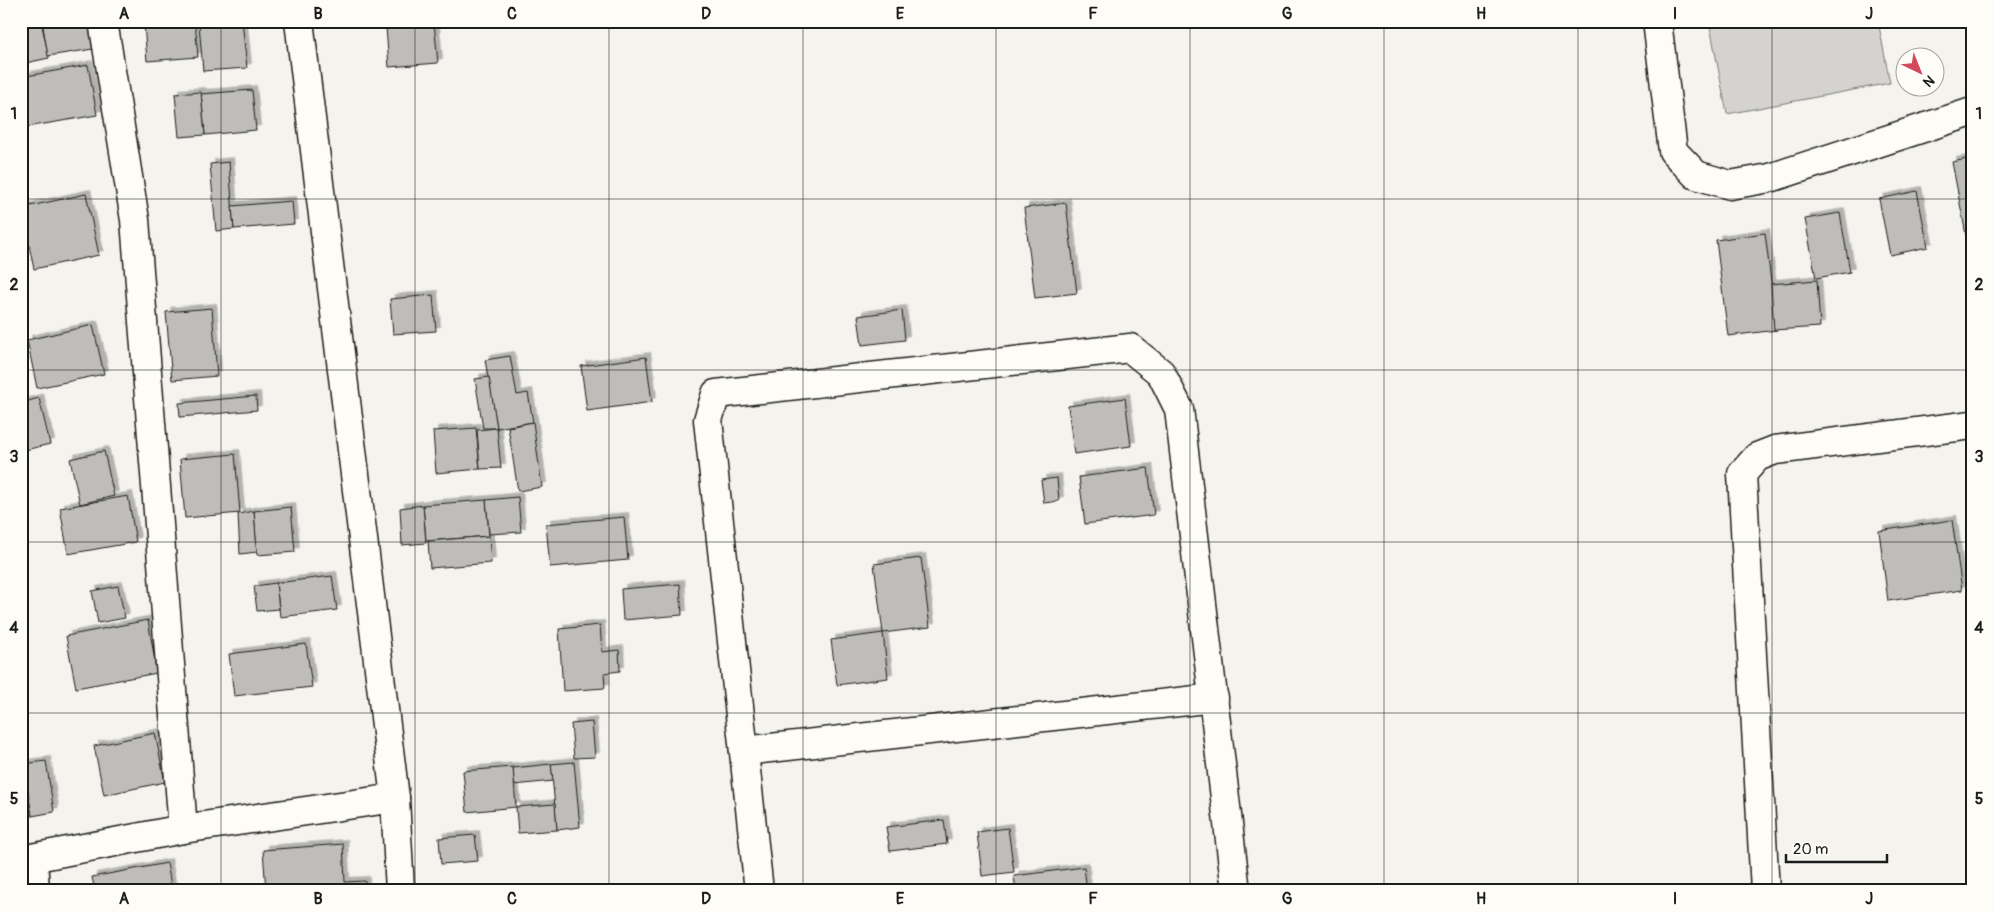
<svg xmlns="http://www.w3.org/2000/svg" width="1993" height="912" viewBox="0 0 1993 912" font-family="Pangolin,sans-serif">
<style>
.green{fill:#d4d3cf;stroke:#787876}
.building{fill:#bebdba;stroke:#1c1c1c;filter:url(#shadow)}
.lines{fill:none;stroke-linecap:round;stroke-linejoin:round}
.street-casing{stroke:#1c1c1c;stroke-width:31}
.street{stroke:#fdfcf7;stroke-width:28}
.grid{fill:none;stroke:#1c1c1c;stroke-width:1;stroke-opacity:0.55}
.neatline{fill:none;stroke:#1c1c1c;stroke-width:2}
.grid-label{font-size:16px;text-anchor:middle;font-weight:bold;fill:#1c1c1c}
</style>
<defs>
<filter id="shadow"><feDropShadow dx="4.5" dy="-4.5" stdDeviation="0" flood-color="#0004"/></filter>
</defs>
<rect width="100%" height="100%" fill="#f4f3ee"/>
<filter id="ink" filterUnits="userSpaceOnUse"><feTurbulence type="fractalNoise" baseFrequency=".02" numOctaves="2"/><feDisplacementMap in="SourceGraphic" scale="10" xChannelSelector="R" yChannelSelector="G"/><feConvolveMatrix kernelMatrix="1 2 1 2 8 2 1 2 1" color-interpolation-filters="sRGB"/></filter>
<g filter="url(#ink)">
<!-- green -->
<polygon class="green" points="1709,21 1878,21 1890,83 1727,114"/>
<!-- building -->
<g class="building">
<polygon points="27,21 41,21 49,58 21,64 21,22"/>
<polygon points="42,21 88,21 93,49 48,56"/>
<polygon points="173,21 195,21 198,57 147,61 144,24"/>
<polygon points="225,21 242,21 247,68 203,71 199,24"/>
<polygon points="434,23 438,63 389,67 386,27"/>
<polygon points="88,65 97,115 21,128 21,77"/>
<polygon points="252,90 256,130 205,135 201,94"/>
<polygon points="201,92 205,135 179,137 175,94"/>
<polygon points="1972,158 1972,239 1967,240 1952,162"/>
<polygon points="229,162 234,229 216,231 210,164"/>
<polygon points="1917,191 1928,247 1890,255 1879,199"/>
<polygon points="86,194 99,255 34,269 21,208"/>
<polygon points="292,201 294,224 234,229 232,206"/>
<polygon points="1066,203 1077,293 1035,298 1024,208"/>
<polygon points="1840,213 1850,272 1816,278 1805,219"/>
<polygon points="1765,233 1777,330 1728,336 1716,240"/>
<polygon points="1817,280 1820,327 1774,330 1771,284"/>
<polygon points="433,295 436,331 393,334 390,299"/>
<polygon points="212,308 217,376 172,380 166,312"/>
<polygon points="902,310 905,340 862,345 858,316"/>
<polygon points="93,325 104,374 37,388 27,340"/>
<polygon points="510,356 517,395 528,393 533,422 497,428 485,360"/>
<polygon points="646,357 652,402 587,411 581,366"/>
<polygon points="489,377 497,428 483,428 475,379"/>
<polygon points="256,396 257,410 180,417 179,403"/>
<polygon points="39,398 50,444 21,451 21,403"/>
<polygon points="1125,398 1131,446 1074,454 1068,406"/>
<polygon points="533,422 542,487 518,491 508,427"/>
<polygon points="476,428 480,469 436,473 433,431"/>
<polygon points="497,428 501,468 480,469 477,430"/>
<polygon points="104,451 114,496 80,504 70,459"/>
<polygon points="235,454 240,513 185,518 180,459"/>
<polygon points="1148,468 1154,515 1085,524 1079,477"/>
<polygon points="1057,478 1059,501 1044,503 1041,480"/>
<polygon points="128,496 136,542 68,554 60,508"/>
<polygon points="518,497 521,532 489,534 486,500"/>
<polygon points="486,500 489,536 426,541 423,505"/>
<polygon points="423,505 426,543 402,545 400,508"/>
<polygon points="291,507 295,552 257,555 254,511"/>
<polygon points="254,511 257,552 240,554 238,514"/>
<polygon points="624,517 628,560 550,567 546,524"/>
<polygon points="1952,520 1962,590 1888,601 1879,531"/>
<polygon points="489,536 491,563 430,568 428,541"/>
<polygon points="921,558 930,627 883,633 874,564"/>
<polygon points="332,576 337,610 280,617 276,583"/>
<polygon points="276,583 279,609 257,611 254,586"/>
<polygon points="680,584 682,615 623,620 621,589"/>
<polygon points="118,586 125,618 98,623 92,591"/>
<polygon points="148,620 157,673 76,688 66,636"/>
<polygon points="600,625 602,652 619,650 620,671 604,673 605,688 563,691 559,629"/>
<polygon points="883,633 888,678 837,685 831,640"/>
<polygon points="306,644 312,687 234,696 229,654"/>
<polygon points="592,722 595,757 574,758 571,724"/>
<polygon points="155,733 165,782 104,795 94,746"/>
<polygon points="46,761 54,812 32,816 23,764"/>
<polygon points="574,762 580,827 557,830 551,764"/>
<polygon points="21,764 23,764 32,816 21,817"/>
<polygon points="551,764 553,781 514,785 513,768"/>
<polygon points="513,767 516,807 467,812 463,771"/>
<polygon points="555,804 557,830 518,833 516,807"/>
<polygon points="944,820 947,844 890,851 886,827"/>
<polygon points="1008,828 1014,872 982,876 977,832"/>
<polygon points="475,835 478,861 441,864 439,838"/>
<polygon points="343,844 345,882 365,881 365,891 266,891 263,850"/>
<polygon points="167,863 172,891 95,891 92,877"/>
<polygon points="1084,867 1087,891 1016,891 1014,876"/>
</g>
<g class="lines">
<!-- street casing -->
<g class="street-casing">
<g id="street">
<polyline points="103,21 135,220 183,829"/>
<polyline points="299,21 395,798 400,891"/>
<polyline points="1657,21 1673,151 1696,175 1730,185 1770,178 1972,112"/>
<polyline points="744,751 1214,698"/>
<polyline points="33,859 35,891"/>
<polyline points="21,860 183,829 395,798"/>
<polyline points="759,891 708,420 716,394 1130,348 1161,373 1179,409 1236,891"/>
<polyline points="1765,891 1742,474 1757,457 1775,450 1972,425"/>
</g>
</g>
<!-- street -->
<use href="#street" class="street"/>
</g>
</g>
<!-- grid -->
<path class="grid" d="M221,21V891M415,21V891M609,21V891M803,21V891M996,21V891M1190,21V891M1384,21V891M1578,21V891M1772,21V891M21,199H1972M21,370H1972M21,542H1972M21,713H1972"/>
<!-- margin -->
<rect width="1993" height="912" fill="none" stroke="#fdfcf7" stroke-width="55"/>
<!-- north arrow -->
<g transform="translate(1920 72) rotate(137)"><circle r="24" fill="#fdfcf7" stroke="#a3a29f"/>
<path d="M0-4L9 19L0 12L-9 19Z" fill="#d1495b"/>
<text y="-8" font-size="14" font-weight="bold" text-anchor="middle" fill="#1c1c1c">N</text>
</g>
<!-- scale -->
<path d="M1786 854v8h101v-8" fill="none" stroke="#1c1c1c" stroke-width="2.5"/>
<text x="1793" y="854" font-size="15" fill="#1c1c1c" stroke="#fdfcf7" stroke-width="4" paint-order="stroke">20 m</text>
<rect x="28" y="28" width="1938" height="856" class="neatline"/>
<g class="grid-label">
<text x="124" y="19">A</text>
<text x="318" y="19">B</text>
<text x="512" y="19">C</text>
<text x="706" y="19">D</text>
<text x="900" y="19">E</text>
<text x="1093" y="19">F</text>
<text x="1287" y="19">G</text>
<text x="1481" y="19">H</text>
<text x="1675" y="19">I</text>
<text x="1869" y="19">J</text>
<text x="14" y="119">1</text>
<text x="1979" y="119">1</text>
<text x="14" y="290">2</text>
<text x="1979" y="290">2</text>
<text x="14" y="462">3</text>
<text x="1979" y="462">3</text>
<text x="14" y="633">4</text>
<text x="1979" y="633">4</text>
<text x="14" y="804">5</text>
<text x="1979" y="804">5</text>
<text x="124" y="904">A</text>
<text x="318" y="904">B</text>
<text x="512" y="904">C</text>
<text x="706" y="904">D</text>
<text x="900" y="904">E</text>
<text x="1093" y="904">F</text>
<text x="1287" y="904">G</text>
<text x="1481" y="904">H</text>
<text x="1675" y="904">I</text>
<text x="1869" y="904">J</text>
</g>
</svg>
